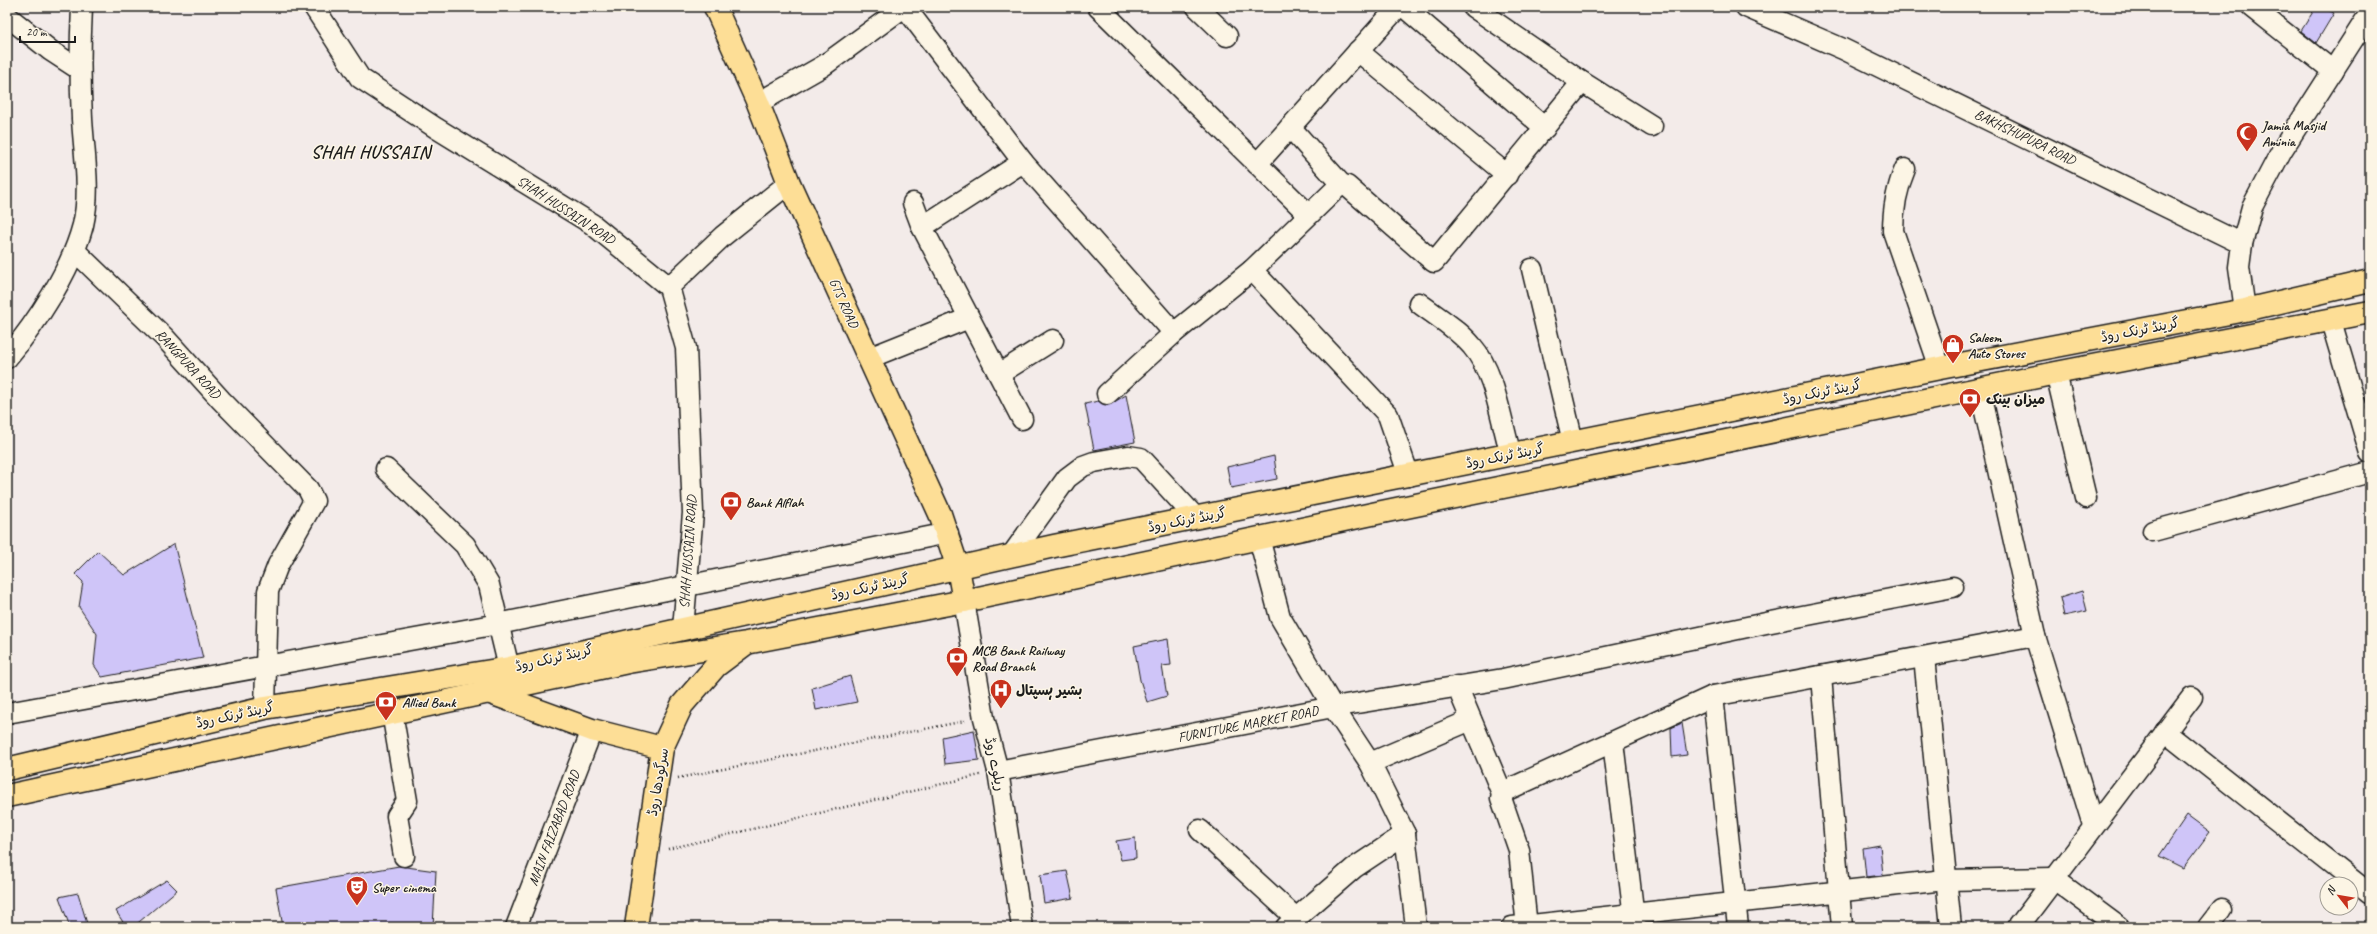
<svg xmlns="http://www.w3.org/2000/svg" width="2377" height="934" viewBox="0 0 2377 934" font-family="Caveat,'Playpen Sans Arabic',sans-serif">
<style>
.building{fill:#cfc5f8;stroke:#1c1c1c}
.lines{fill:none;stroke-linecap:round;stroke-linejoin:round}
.minor-casing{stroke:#1c1c1c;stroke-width:23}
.major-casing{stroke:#1c1c1c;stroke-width:25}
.path{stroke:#1c1c1c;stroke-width:2.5;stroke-dasharray:1 3;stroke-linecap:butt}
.minor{stroke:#fcf5e5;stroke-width:20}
.major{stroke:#fdde96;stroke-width:22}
.labels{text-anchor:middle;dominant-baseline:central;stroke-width:3;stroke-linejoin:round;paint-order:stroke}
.poi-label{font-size:14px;font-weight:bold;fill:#1c1c1c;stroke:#fcf5e5;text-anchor:start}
.street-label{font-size:14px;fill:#1c1c1c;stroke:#fcf5e5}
.district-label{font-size:18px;font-weight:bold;letter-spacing:1px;fill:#1c1c1c;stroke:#fcf5e5}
</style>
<rect width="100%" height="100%" fill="#f3ebe9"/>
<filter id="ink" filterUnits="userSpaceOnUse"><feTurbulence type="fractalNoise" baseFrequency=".025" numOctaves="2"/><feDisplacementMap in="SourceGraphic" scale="8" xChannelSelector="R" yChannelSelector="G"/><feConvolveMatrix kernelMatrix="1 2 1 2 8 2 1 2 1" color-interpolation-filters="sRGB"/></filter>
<g filter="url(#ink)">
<!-- building -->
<g class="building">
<polygon points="2316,7 2322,7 2334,13 2316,43 2301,31"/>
<polygon points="1126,395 1135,442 1094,450 1085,404 1098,401 1109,405"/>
<polygon points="1274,456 1277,479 1231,488 1227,467"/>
<polygon points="174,544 203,658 102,677 94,665 97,634 79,607 83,582 75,574 98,551 124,575"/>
<polygon points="2082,591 2087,611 2064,616 2060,598"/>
<polygon points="1168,639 1171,665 1162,666 1167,696 1147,702 1140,680 1134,646"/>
<polygon points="850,676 857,702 816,710 812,688"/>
<polygon points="1682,723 1687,755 1672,757 1671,728"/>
<polygon points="974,730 979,760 945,764 942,737"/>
<polygon points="2187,815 2210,832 2183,868 2159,856"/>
<polygon points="1135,838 1136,858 1121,860 1116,841"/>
<polygon points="1880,845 1883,875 1866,877 1863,848"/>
<polygon points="399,866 436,871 433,927 283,927 276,888"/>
<polygon points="1067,871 1073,898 1044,903 1040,875"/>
<polygon points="167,880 177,890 133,927 126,927 116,911"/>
<polygon points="78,893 88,927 70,927 59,897"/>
</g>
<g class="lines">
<!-- minor casing -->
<g class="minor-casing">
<g id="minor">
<polyline points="314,7 360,78 436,128 592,224 669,287 686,348 693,513 683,628"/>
<polyline points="905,7 1023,162 922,227 1022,419"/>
<polyline points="1098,7 1308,214"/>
<polyline points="1197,7 1227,36"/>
<polyline points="1404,7 1545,128"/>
<polyline points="1473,7 1582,82 1652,126"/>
<polyline points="1746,7 1843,49 2242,244"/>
<polyline points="2252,7 2333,71"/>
<polyline points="7,16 51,51 80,70"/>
<polyline points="1358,51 1507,175"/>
<polyline points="758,103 823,66 904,7"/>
<polyline points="1290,127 1341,184 1347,186 1434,262 1582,82"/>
<polyline points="1023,162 1174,333"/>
<polyline points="1257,164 1398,7"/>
<path d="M1905,169C1896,190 1893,208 1893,231L1940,368"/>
<polyline points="913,203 922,227"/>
<polyline points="75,251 165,338 221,400 308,489 314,501 278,565 268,591 265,708"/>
<polyline points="1532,269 1573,442"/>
<polyline points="1252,270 1388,415 1409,476"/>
<polyline points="669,287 723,236 789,183"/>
<path d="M1419,303C1436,316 1458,329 1472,346C1495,372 1501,421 1511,455"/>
<polyline points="2245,310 2239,267 2242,244 2252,207 2282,150 2370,13"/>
<polyline points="2331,321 2370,453"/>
<path d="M7,358C37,322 71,271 83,225C91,191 84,153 82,119C80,82 80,45 82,7"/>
<polyline points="869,358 969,318"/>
<polyline points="2056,373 2086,498"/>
<polyline points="999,374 1053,340"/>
<polyline points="1980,389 2035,636 2093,825"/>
<polyline points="1107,394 1174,333 1252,270 1341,184"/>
<polyline points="386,469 465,545 489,585 509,668"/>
<polyline points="2153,531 2370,472"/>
<polyline points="1259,538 1280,617 1333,707 1503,679 1766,623 1953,587"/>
<polyline points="1011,556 1067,478 1083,466 1094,462 1128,456 1141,458 1196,518"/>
<polyline points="964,601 984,718 998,771 1022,927"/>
<polyline points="1924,657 1951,927"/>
<polyline points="1821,676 1842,927"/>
<polyline points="1457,686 1502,793"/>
<polyline points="1713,696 1738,927"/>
<polyline points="392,712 407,801 397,816 404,856"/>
<polyline points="7,713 498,624 948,533"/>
<polyline points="2165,732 2370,894"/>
<polyline points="1613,742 1635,926"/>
<polyline points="1370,763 1471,720"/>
<polyline points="998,771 1333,707 1370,763 1405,834 1416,927"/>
<polyline points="1200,830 1296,918"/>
<polyline points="516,927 592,730"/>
<polyline points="1286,927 1354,868 1405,834"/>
<polyline points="1512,927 1945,880 2053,878 2119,927"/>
<polyline points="1527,927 1519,850 1501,798 1505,791 1713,696 2035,636"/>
<polyline points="2018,927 2192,697"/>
<polyline points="2208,927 2222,909"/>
</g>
</g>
<!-- major casing -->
<g class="major-casing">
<g id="major">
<polyline points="715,7 758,103 789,183 940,514 958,568 964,601"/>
<polyline points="488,692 592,730 662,748"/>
<polyline points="7,769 265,708 509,668 1054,546 1940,368 2245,310 2370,281"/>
<polyline points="7,796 628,662 746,643 964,601 1377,513 2056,373 2370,312"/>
<polyline points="636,927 662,748 682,705 716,666 744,645"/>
</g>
</g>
<!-- path -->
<g class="path">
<polyline points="678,778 965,721"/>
<polyline points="668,849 980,775"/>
</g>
<!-- minor -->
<use href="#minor" class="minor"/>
<!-- major -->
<use href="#major" class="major"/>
</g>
</g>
<!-- icons -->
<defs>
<g id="mosque-pin" transform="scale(1.15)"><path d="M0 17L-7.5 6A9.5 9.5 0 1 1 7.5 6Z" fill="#c8321e" stroke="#fcf5e5"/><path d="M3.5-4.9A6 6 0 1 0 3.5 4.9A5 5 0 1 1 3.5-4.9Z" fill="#fff"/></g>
<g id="shop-pin" transform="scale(1.15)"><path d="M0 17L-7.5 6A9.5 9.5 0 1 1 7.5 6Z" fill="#c8321e" stroke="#fcf5e5"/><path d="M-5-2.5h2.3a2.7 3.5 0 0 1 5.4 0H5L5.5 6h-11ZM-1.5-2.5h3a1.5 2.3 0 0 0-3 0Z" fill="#fff"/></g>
<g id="bank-pin" transform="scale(1.15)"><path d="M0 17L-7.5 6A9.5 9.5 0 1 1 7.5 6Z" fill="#c8321e" stroke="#fcf5e5"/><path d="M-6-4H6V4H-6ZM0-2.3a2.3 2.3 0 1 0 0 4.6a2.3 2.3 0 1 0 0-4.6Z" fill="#fff"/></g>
<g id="hospital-pin" transform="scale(1.15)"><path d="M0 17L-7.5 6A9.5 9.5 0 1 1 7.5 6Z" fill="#c8321e" stroke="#fcf5e5"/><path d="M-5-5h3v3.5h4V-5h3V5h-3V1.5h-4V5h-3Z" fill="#fff"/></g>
<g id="theatre-pin" transform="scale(1.15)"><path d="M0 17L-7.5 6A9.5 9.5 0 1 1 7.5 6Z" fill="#c8321e" stroke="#fcf5e5"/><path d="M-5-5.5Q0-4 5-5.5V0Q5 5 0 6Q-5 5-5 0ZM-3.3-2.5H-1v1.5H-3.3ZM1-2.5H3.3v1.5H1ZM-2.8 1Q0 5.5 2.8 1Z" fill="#fff"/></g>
</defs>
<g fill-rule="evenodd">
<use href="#mosque-pin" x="2247" y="133"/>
<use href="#shop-pin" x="1953" y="345"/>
<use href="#bank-pin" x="1970" y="399"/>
<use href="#bank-pin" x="731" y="502"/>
<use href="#bank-pin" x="957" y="658"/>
<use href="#hospital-pin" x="1001" y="690"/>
<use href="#bank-pin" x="386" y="702"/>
<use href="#theatre-pin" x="357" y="887"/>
</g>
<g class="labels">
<!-- poi labels -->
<g class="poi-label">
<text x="2262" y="125">Jamia Masjid<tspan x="2262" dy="16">Aminia</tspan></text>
<text x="1968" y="337">Saleem<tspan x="1968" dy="16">Auto Stores</tspan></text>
<text x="1986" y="399">میزان بینک</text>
<text x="746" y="502">Bank Alflah</text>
<text x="972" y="650">MCB Bank Railway<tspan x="972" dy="16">Road Branch</tspan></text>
<text x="1016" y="690">بشیر ہسپتال</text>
<text x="402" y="702">Allied Bank</text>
<text x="372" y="887">Super cinema</text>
</g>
<!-- street labels -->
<g class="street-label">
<text transform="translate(2025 137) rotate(26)">BAKHSHUPURA ROAD</text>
<text transform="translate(566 210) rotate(33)">SHAH HUSSAIN ROAD</text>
<text transform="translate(844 303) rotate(66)">GTS ROAD</text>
<text transform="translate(2140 330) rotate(-11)">گرینڈ ٹرنک روڈ</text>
<text transform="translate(188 364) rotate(47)">RANGPURA ROAD</text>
<text transform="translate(1822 392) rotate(-11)">گرینڈ ٹرنک روڈ</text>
<text transform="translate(1505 456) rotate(-11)">گرینڈ ٹرنک روڈ</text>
<text transform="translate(1187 520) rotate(-11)">گرینڈ ٹرنک روڈ</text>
<text transform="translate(688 552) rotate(-86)">SHAH HUSSAIN ROAD</text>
<text transform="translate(870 587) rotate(-12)">گرینڈ ٹرنک روڈ</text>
<text transform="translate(554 658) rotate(-13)">گرینڈ ٹرنک روڈ</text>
<text transform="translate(235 715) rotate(-12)">گرینڈ ٹرنک روڈ</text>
<text transform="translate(1248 724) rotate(-11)">FURNITURE MARKET ROAD</text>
<text transform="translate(995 764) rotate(78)">ریلوے روڈ</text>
<text transform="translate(658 782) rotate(-80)">سرگودھا روڈ</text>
<text transform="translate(554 828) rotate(-69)">MAIN FAIZABAD ROAD</text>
</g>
<!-- district labels -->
<g class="district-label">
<text x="371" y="152">SHAH HUSSAIN</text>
</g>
</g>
<!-- margin -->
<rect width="2377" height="934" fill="none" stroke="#fcf5e5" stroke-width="24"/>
<rect x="12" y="12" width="2353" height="910" fill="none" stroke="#1c1c1c" stroke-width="1.5" filter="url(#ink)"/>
<!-- north arrow -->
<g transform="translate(2339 896) rotate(301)"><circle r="19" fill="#fcf5e5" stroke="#a29e95"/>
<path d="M0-3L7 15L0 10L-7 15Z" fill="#c8321e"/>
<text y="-6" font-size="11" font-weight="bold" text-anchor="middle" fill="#1c1c1c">N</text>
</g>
<!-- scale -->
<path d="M20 36v6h55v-6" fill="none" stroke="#1c1c1c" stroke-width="2"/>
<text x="26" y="36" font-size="12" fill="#1c1c1c" stroke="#fcf5e5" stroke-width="3" paint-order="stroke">20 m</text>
</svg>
